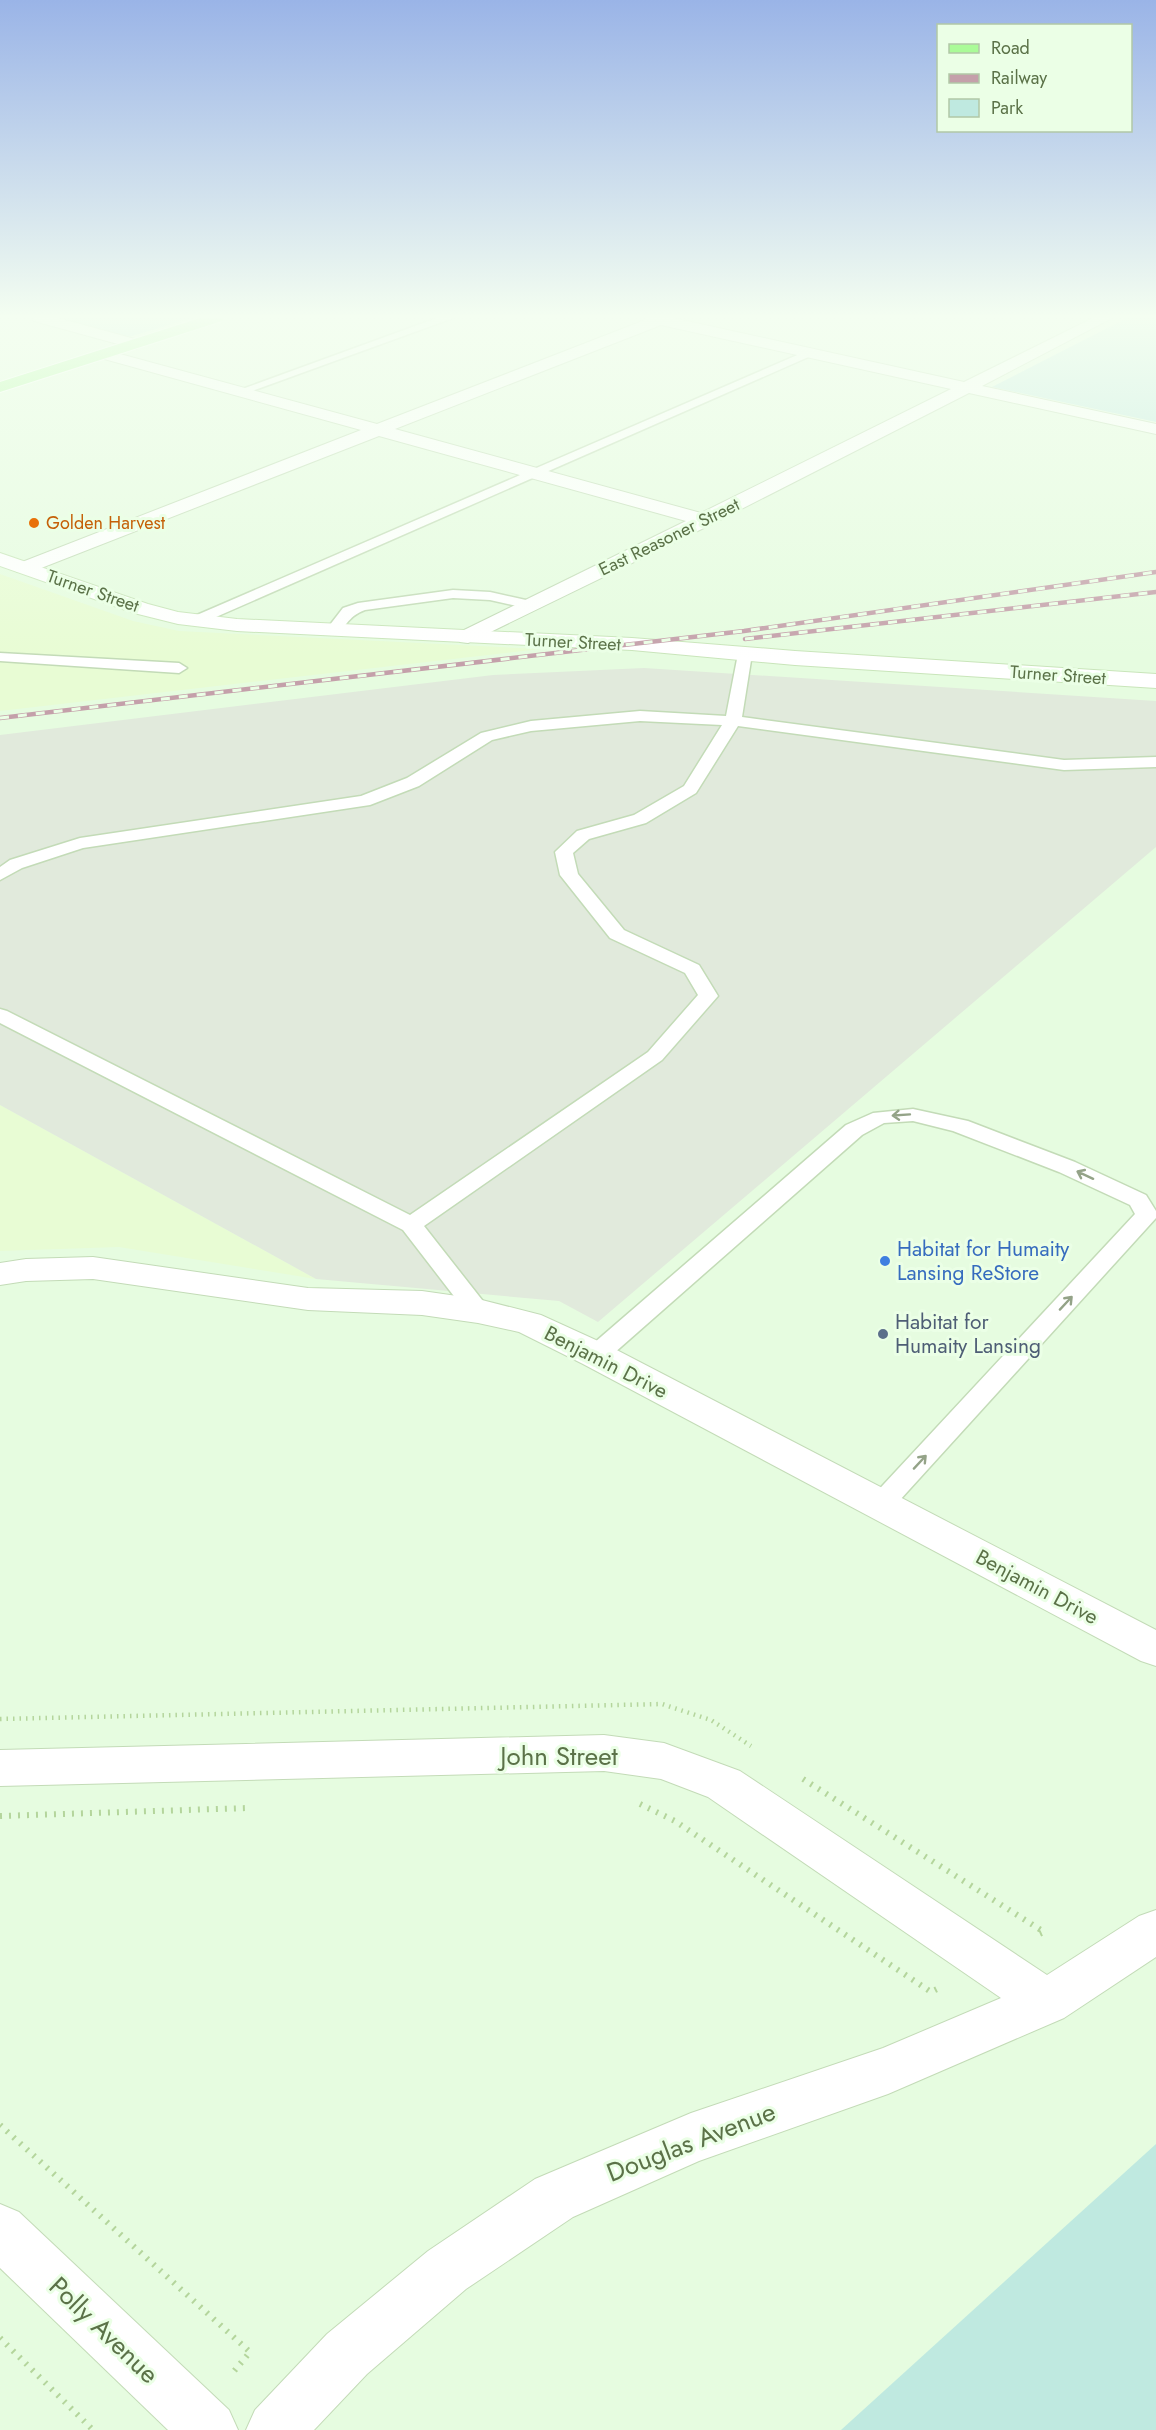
<svg xmlns="http://www.w3.org/2000/svg" width="1156" height="2430" viewBox="0 0 1156 2430" font-family="Jost,sans-serif">
<style>
.commercial{fill:#e8fcd4}
.industrial{fill:#e1eadc}
.green{fill:#bfe9e0}
.lines{fill:none;stroke-linecap:round;stroke-linejoin:round}
.lane-casing{stroke:#c3dbb7;stroke-width:3}
.street-casing{stroke:#c3dbb7;stroke-width:2}
.secondary-casing{stroke:#c9e5ba;stroke-width:2}
.primary-casing{stroke:#fff;stroke-width:2}
.path-far1{stroke:#b4d59c;stroke-width:4.5;stroke-dasharray:1.5 5;stroke-linecap:butt}
.path{stroke:#b4d59c;stroke-width:6;stroke-dasharray:2 7;stroke-linecap:butt}
.lane{fill:#fff;fill-rule:evenodd}
.street{fill:#fff;fill-rule:evenodd}
.secondary{fill:#fff;fill-rule:evenodd}
.primary{fill:#aafb98;fill-rule:evenodd}
.rail-casing{stroke:#c4a0aa;stroke-width:4.5}
.rail{stroke:#ebffe6;stroke-width:3;stroke-dasharray:9;stroke-linecap:butt}
.oneway{stroke:#94a388}
.food-dot{fill:#e8710a;stroke:#ebffe6;stroke-width:2}
.shop-dot{fill:#3f7fe0;stroke:#ebffe6;stroke-width:2}
.service-dot{fill:#5c6f8a;stroke:#ebffe6;stroke-width:2}
.labels{text-anchor:middle;dominant-baseline:central;stroke-width:6;stroke-linejoin:round;paint-order:stroke}
.far-food-label{font-size:18px;fill:#c56008;stroke:#ebffe6;text-anchor:start}
.far-street-label{font-size:18px;fill:#5b7248;stroke:#ebffe6}
.shop-label{font-size:21px;fill:#366cbe;stroke:#ebffe6;text-anchor:start}
.service-label{font-size:21px;fill:#4e5e75;stroke:#ebffe6;text-anchor:start}
.street-label{font-size:21px;fill:#5b7248;stroke:#ebffe6}
.near-street-label{font-size:26px;fill:#5b7248;stroke:#ebffe6}
</style>
<rect width="100%" height="100%" fill="#e6fce0"/>
<!-- commercial -->
<g class="commercial">
<polygon points="0,574 133,621 179,631 540,649 0,711"/>
<polygon points="0,1105 316,1279 119,1247 0,1251"/>
</g>
<!-- industrial -->
<polygon class="industrial" points="644,668 1156,701 1156,847 598,1322 559,1301 316,1279 0,1105 0,735 493,675"/>
<!-- green -->
<g class="green">
<polygon points="58,318 192,318 129,337"/>
<polygon points="1127,318 1156,318 1156,422 992,387"/>
<polygon points="1156,2144 1156,2430 841,2430"/>
</g>
<g class="lines">
<!-- lane casing -->
<g class="lane-casing">
<g id="lane">
<polygon points="437,318 453,318 244,394 240,395 234,392"/>
<polygon points="809,350 813,351 813,355 200,624 190,624 188,621 190,618"/>
<path d="M453,590L490,592L535,602L537,605L530,609L490,600L453,598L365,610C347,616 345,631 333,634L326,630L343,608L358,603Z"/>
<polygon points="745,650 752,654 742,717 1064,760 1156,757 1156,767 1064,770 738,726 696,793 646,823 589,839 573,853 578,874 624,930 699,965 718,996 662,1060 424,1226 486,1305 490,1311 486,1317 478,1319 470,1317 403,1230 0,1023 0,1009 7,1011 410,1215 648,1052 698,995 685,973 610,938 560,875 555,852 577,831 634,815 684,786 722,725 640,721 531,731 492,740 419,786 370,805 83,848 22,868 0,880 0,867 10,860 80,838 361,796 407,778 481,733 531,721 640,711 726,716 738,654"/>
<polygon points="0,653 179,663 187,668 179,673 0,661"/>
<polygon points="913,1109 968,1121 1075,1162 1146,1195 1156,1211 1156,1218 889,1512 880,1515 871,1512 867,1505 871,1498 1135,1214 1130,1205 1059,1172 953,1131 913,1121 884,1123 862,1135 605,1361 596,1363 587,1361 584,1355 587,1349 846,1125 873,1113"/>
</g>
</g>
<!-- street casing -->
<g class="street-casing">
<g id="street">
<polygon points="32,318 58,318 142,341 144,344 136,349 34,321"/>
<path d="M644,318H673L964,382L1093,318H1112L982,386L1156,424V434L969,393L712,524L468,643L460,642L457,637L460,632L686,521L379,436L31,572H17L14,568L17,564L361,430L97,357L95,354L97,351H109L377,424L645,320ZM661,325L951,389L701,513L395,429Z"/>
<polygon points="93,1257 308,1288 422,1291 478,1299 541,1315 609,1346 1156,1630 1156,1666 1141,1661 583,1364 519,1332 478,1323 422,1315 308,1310 93,1279 26,1281 0,1285 0,1263 26,1259"/>
<polygon points="604,1735 664,1743 740,1771 1047,1975 1139,1916 1156,1910 1156,1957 1064,2018 888,2094 699,2161 573,2217 466,2289 367,2374 314,2430 246,2430 255,2410 327,2334 428,2251 535,2179 691,2113 883,2048 1001,1998 708,1797 661,1779 604,1771 0,1786 0,1750"/>
<polygon points="0,2204 19,2212 229,2410 238,2430 168,2430 0,2268"/>
</g>
</g>
<!-- secondary casing -->
<g class="secondary-casing">
<polygon id="secondary" points="0,553 148,604 178,612 237,619 632,638 795,651 1156,674 1156,688 795,665 632,650 237,631 178,624 134,613 0,566"/>
</g>
<!-- primary casing -->
<g class="primary-casing">
<polygon id="primary" points="200,318 224,318 222,321 0,392 0,382"/>
</g>
<!-- path-far1 -->
<polyline class="path-far1" points="0,1719 662,1704 711,1720 751,1746"/>
<!-- path -->
<g class="path">
<polyline points="803,1779 1044,1932 1035,1936"/>
<polyline points="640,1804 675,1821 931,1992 941,1987"/>
<polyline points="0,1816 248,1808"/>
<polyline points="0,2125 250,2352 230,2376"/>
<polyline points="0,2338 93,2430"/>
</g>
<!-- lane -->
<use href="#lane" class="lane"/>
<!-- street -->
<use href="#street" class="street"/>
<!-- secondary -->
<use href="#secondary" class="secondary"/>
<!-- primary -->
<use href="#primary" class="primary"/>
<!-- rail casing -->
<g class="rail-casing">
<g id="rail">
<polyline points="745,639 1156,592"/>
<polyline points="0,718 744,631 1156,572"/>
</g>
</g>
<!-- rail -->
<use href="#rail" class="rail"/>
</g>
<!-- one-way arrows -->
<defs><path id="oneway-shaft" d="M-6 0H5M1.5-3L5.5 0L1.5 3" fill="none" stroke-width="1.6" stroke-linecap="round" stroke-linejoin="round" transform="scale(1.5)"/></defs>
<g class="oneway">
<use href="#oneway-shaft" transform="translate(901 1115) rotate(176)"/>
<use href="#oneway-shaft" transform="translate(1085 1175) rotate(-155)"/>
<use href="#oneway-shaft" transform="translate(1066 1303) rotate(-47)"/>
<use href="#oneway-shaft" transform="translate(920 1462) rotate(-47)"/>
</g>
<!-- sky -->
<linearGradient id="sky" x2="0" y2="1"><stop stop-color="#9ab4e7"/><stop offset="0.48" stop-color="#f4fef1"/><stop offset="1" stop-color="#f4fef1" stop-opacity="0"/></linearGradient>
<rect width="1156" height="659" fill="url(#sky)"/>
<!-- markers -->
<circle class="food-dot" cx="34" cy="523" r="6"/>
<circle class="shop-dot" cx="885" cy="1261" r="6"/>
<circle class="service-dot" cx="883" cy="1334" r="6"/>
<g class="labels">
<!-- far-food labels -->
<g class="far-food-label">
<text x="46" y="523">Golden Harvest</text>
</g>
<!-- far-street labels -->
<g class="far-street-label">
<text transform="translate(669 537) rotate(-26)">East Reasoner Street</text>
<text transform="translate(93 591) rotate(19)">Turner Street</text>
<text transform="translate(573 642) rotate(3)">Turner Street</text>
<text transform="translate(1058 675) rotate(4)">Turner Street</text>
</g>
<!-- shop labels -->
<g class="shop-label">
<text x="897" y="1249">Habitat for Humaity<tspan x="897" dy="24">Lansing ReStore</tspan></text>
</g>
<!-- service labels -->
<g class="service-label">
<text x="895" y="1322">Habitat for<tspan x="895" dy="24">Humaity Lansing</tspan></text>
</g>
<!-- street labels -->
<g class="street-label">
<text transform="translate(606 1362) rotate(27)">Benjamin Drive</text>
<text transform="translate(1037 1587) rotate(28)">Benjamin Drive</text>
</g>
<!-- near-street labels -->
<g class="near-street-label">
<text x="559" y="1756">John Street</text>
<text transform="translate(691 2142) rotate(-21)">Douglas Avenue</text>
<text transform="translate(104 2330) rotate(44)">Polly Avenue</text>
</g>
</g>
<!-- legend -->
<rect x="937" y="24" width="195" height="108" fill="#ebffe6" stroke="#b1c7a7" stroke-width="1.5"/>
<rect x="949" y="44" width="30" height="9" fill="#aafb98" stroke="#b1c7a7" stroke-width="1.5"/>
<text x="991" y="54" font-size="18" fill="#5b7248">Road</text>
<rect x="949" y="74" width="30" height="9" fill="#c4a0aa" stroke="#b1c7a7" stroke-width="1.5"/>
<text x="991" y="84" font-size="18" fill="#5b7248">Railway</text>
<rect x="949" y="99" width="30" height="18" fill="#bfe9e0" stroke="#b1c7a7" stroke-width="1.5"/>
<text x="991" y="114" font-size="18" fill="#5b7248">Park</text>
</svg>
